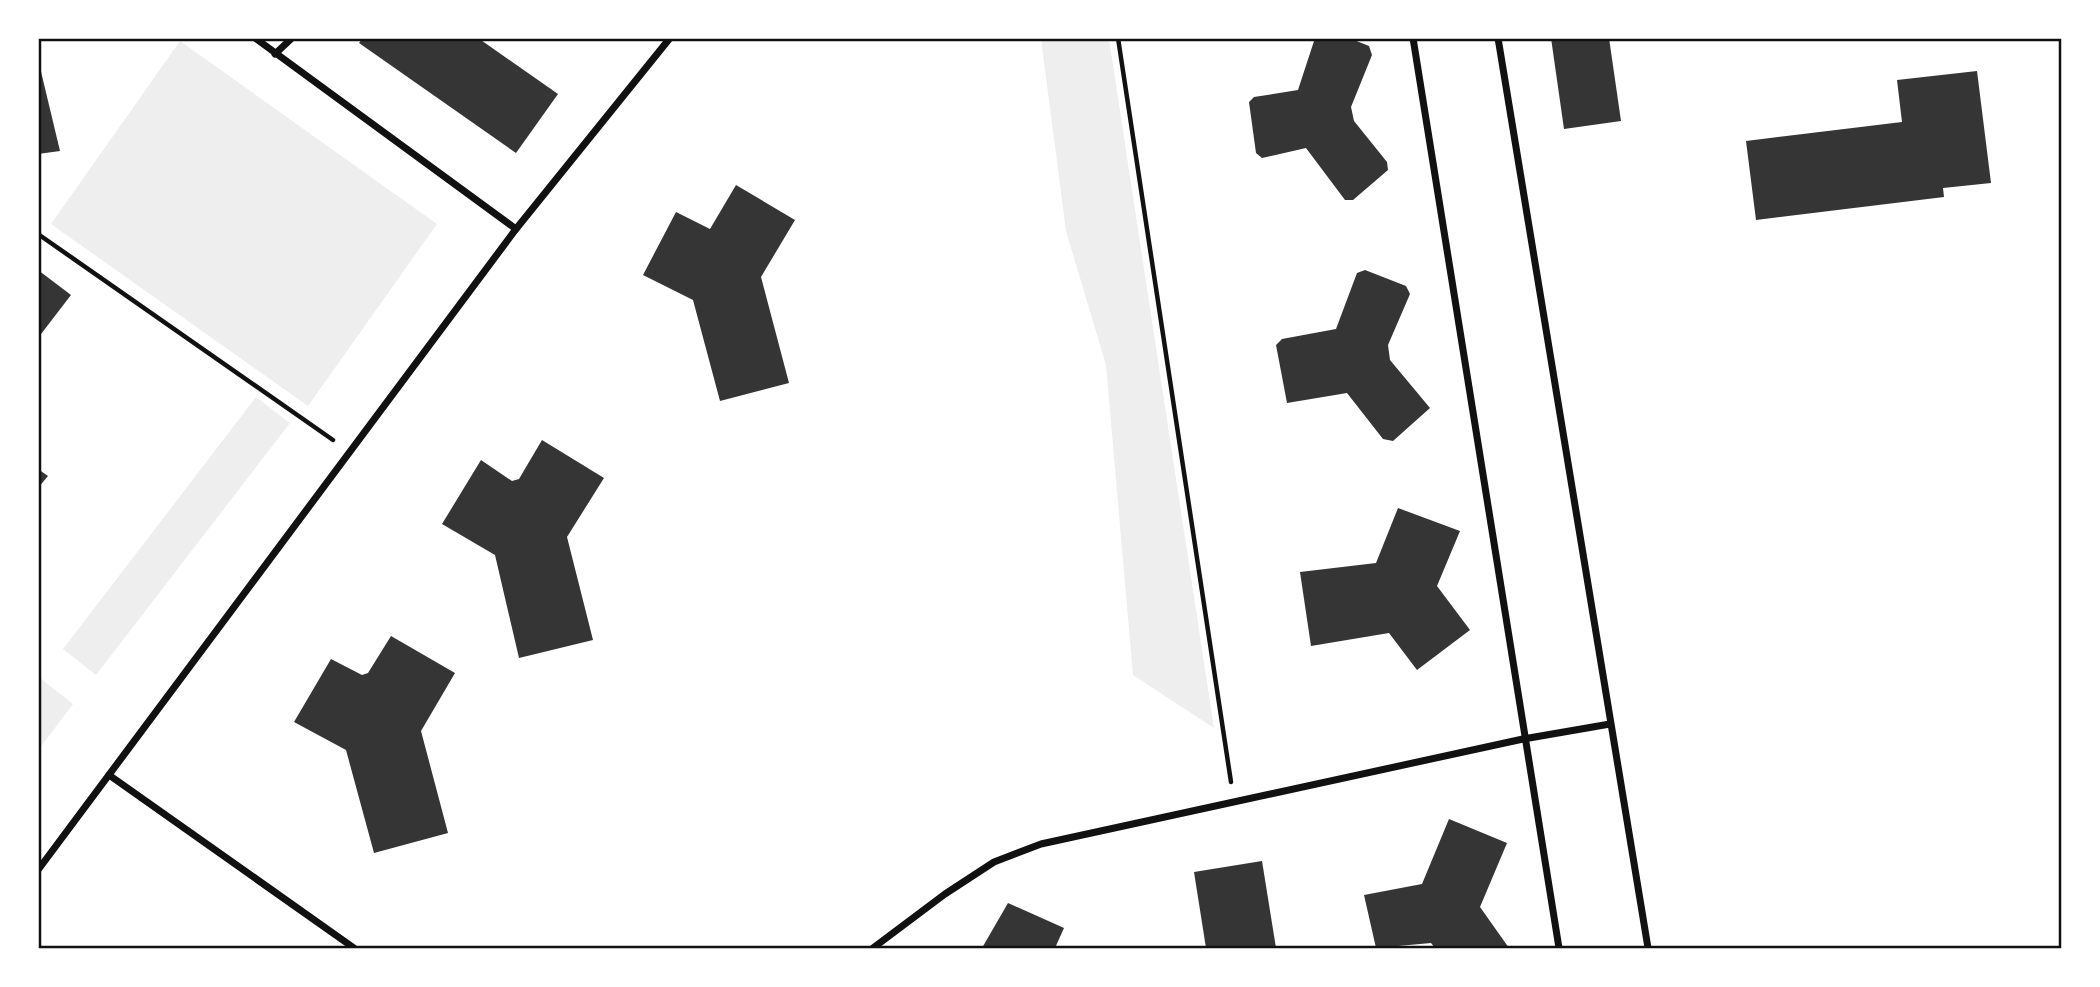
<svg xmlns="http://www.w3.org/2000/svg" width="2100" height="987" viewBox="0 0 2100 987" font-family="'Roboto Serif',serif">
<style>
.green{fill:#eee}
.building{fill:#353535}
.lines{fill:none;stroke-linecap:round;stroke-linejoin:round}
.path{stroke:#111;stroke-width:4.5}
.minor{stroke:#111;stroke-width:7}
.neatline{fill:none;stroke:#111;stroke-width:2.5}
</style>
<rect width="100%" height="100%" fill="#fff"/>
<!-- green -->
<g class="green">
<polygon points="1041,39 1109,39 1214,728 1133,675 1106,365 1066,231"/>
<polygon points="180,41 437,224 308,406 51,224"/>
<polygon points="256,397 290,423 96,675 63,649"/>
<polygon points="40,678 73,704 39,749 38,680"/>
</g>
<!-- building -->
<g class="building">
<polygon points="363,38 478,38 558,94 516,153 359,43"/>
<polygon points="1315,38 1349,38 1369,46 1372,55 1351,107 1354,121 1387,162 1388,170 1353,200 1345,200 1306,148 1262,158 1256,153 1249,102 1254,97 1298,90"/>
<polygon points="1551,38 1609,38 1621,121 1564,129"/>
<polygon points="38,59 60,151 38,154"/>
<polygon points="1977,71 1991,183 1943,188 1944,197 1756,220 1746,141 1902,122 1897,80"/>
<polygon points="736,185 795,220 761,277 789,383 720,401 693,300 643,275 676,212 710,229"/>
<polygon points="38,270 71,295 38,338"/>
<polygon points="1365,270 1406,286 1410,294 1388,345 1390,360 1430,408 1393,441 1383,439 1347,393 1287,403 1276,345 1282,339 1336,329 1357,273"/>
<polygon points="542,440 604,478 567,537 593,640 519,658 495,555 442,524 481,460 512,481 519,479"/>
<polygon points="38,469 48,476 38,488"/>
<polygon points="1398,508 1460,531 1437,586 1470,630 1417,670 1389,633 1311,646 1300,572 1376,563"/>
<polygon points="391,636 455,673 421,731 448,833 374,853 346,750 294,722 331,659 362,675 368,673"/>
<polygon points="1449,819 1507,843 1480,907 1509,948 1435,948 1431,943 1376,948 1364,895 1422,884"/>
<polygon points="1262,861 1276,948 1206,948 1194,872"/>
<polygon points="1008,903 1064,928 1055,948 982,948"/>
</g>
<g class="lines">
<!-- path -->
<g class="path">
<polyline points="1118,38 1231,782"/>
<polyline points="38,234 333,440"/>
</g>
<!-- minor -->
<g class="minor">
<polyline points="255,38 516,229"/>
<polyline points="1413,38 1559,948"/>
<polyline points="1498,38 1648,948"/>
<polyline points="275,54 292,38"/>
<polyline points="109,775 354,948"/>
<polyline points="38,870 516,229 670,38"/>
<polyline points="873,948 945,894 994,862 1041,844 1523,739 1610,724"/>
</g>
</g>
<!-- border -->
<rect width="2100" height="987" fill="none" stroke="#ffffff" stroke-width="80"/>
<rect x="40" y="40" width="2020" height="907" class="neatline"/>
</svg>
